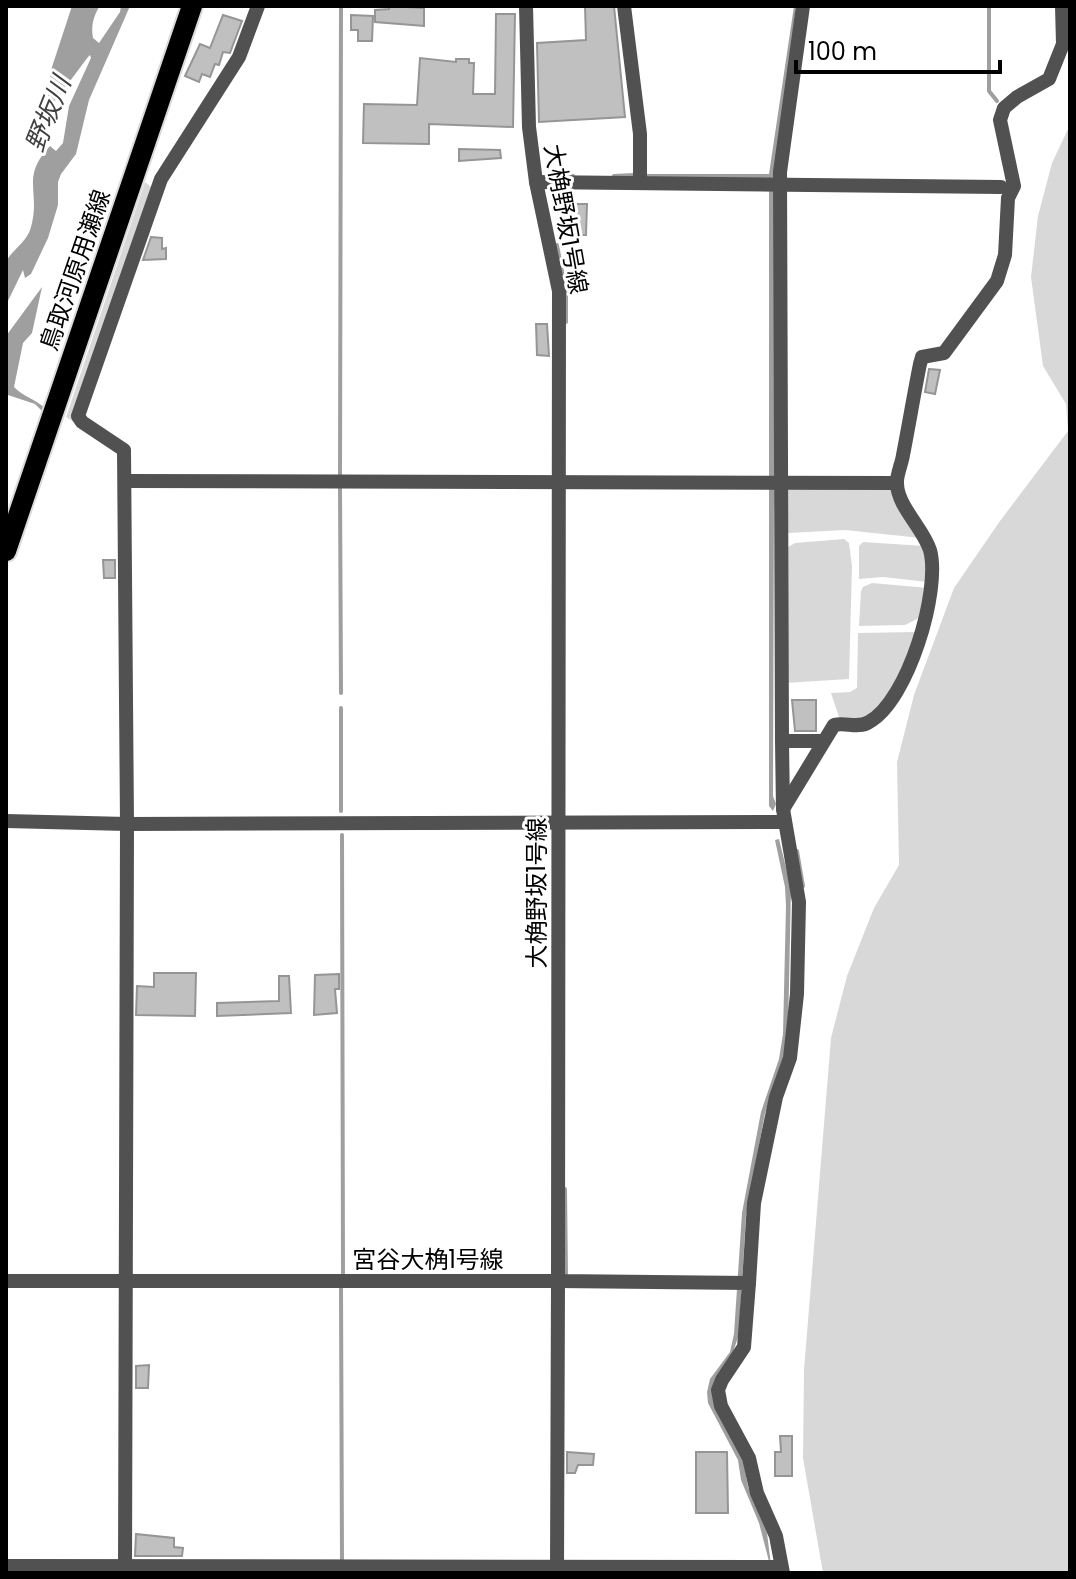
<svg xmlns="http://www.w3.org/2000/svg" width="1076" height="1579" viewBox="0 0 1076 1579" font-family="Poppins,'Noto Sans JP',sans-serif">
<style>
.green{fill:#d8d8d8}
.water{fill:#9f9f9f}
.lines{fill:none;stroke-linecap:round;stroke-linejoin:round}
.stream{stroke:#9f9f9f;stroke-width:4}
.building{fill:#c0c0c0;stroke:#959595;stroke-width:2}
.primary-casing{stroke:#dbdbdb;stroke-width:24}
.street{stroke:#515151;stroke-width:14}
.primary{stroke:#000;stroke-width:20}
.labels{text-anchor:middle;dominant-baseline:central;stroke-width:6;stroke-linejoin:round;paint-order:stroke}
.street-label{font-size:24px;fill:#000;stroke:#fff}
.water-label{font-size:26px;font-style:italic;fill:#404040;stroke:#fff}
</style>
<rect width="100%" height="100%" fill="#fff"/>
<!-- green -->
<g class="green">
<polygon points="1070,125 1070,1573 823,1573 803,1458 804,1370 831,1038 847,976 874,908 899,865 897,762 914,695 954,588 1000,521 1068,431 1066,404 1043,366 1031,277 1038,216 1052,163"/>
<polygon points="145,182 151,187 82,427 66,417"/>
<polygon points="893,487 921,538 845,530 788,533 784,490"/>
<polygon points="844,539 849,543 852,566 849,679 785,683 788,547 795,543"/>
<polygon points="863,542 924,546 928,582 883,577 859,579 859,546"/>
<polygon points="872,583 928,588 921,617 905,625 859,626 861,591 863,587"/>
<polygon points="916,632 900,678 869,718 840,720 831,693 850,692 857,688 858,633"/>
</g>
<!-- water -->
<g class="water">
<path d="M72,6H100C93,16 91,27 93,38L99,43L120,12L121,6H130L89,100L76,154L61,174L58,182V205L48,238L31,274L25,278L23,270L6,305C6,296 3,269 6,262C12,249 27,243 31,227C41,191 20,178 50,146L56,151L63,143L69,106L91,58L90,55L88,57L46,113L51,70Z"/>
<polygon points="794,6 796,6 775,195 773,796 776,804 773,811 769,806 769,188 644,177 643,174 769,174"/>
<path d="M42,287L32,333L23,343L14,387C22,396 35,399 45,408L43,412L35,404L8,395L6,399V336Z"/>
<polygon points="779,839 791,888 788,1033 783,1059 765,1113 746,1215 739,1334 715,1408 743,1459 748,1487 767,1533 772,1573 759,1523 741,1480 738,1460 708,1403 707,1392 710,1379 730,1352 734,1334 742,1213 761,1112 779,1059 783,1034 786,906 785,887 775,840"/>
</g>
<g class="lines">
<!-- stream -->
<g class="stream">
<polyline points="989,6 989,91 997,101"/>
<polyline points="554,173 573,176"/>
<polyline points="614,176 635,175"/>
<polyline points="557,245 566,292 566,322"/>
<polyline points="340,474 341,6"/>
<polyline points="340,486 341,693"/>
<polyline points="341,708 341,811"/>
<polyline points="342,835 343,1273"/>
<polyline points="797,851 803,886"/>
<polyline points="565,1189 566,1276"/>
<polyline points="341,1288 342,1561"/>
</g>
</g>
<!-- building -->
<g class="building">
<polygon points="389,6 424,8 424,26 375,22 375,10 389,9"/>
<polygon points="585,6 614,6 625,117 539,122 537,43 586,40"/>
<polygon points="496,14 515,14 513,127 429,124 429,144 363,143 364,104 417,105 420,58 456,62 456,59 469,59 469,63 474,63 473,94 495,94"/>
<polygon points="223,15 242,21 230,53 223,52 219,65 215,64 210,77 202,74 199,82 185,76 200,44 210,48"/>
<polygon points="351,15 373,16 372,41 358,41 358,30 351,30"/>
<polygon points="459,149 500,150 501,158 459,161"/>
<polygon points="564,204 587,204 586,235 563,235"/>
<polygon points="151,237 162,238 162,249 166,248 166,259 143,260"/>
<polygon points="536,324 547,324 549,356 537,355"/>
<polygon points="929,369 940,370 935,394 925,392"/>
<polygon points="103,560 115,560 115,578 104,578"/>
<polygon points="792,700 816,700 816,731 795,731"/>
<polygon points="154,973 196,973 195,1016 136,1015 137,986 154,987"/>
<polygon points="339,974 339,989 335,989 337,1013 314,1015 315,975"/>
<polygon points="279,976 289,976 291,1013 217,1016 217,1003 279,1001"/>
<polygon points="149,1365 148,1388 136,1388 136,1366"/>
<polygon points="780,1436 792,1436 792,1476 775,1476 775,1452 781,1452"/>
<polygon points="567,1452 594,1454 593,1465 578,1465 575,1473 567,1473"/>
<polygon points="696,1452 727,1452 728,1513 696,1513"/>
<polygon points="136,1534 174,1538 174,1547 183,1548 182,1556 135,1556"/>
</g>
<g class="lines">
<!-- primary casing -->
<g class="primary-casing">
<polyline id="primary" points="6,551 192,6"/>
</g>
<!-- street -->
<g class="street">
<polyline points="526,6 529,127 536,182 559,291 558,1281 749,1283 744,1347 722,1380 718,1390 721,1406 749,1458 757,1493 776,1536 783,1573"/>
<polyline points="624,6 640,134 640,182"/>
<polyline points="536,182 1001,187"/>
<polyline points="125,481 897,483"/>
<polyline points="782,741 823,741"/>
<path d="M783,809L834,725C846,722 858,729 869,722C908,701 941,590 930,550C923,528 898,507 897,484C896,476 902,463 903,455C909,424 914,394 920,364L922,357L944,353L997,281L1005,255L1008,198L1014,186L1000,120L1004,108L1017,97L1049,79L1063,44L1062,6"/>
<polyline points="6,821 127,824 785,822"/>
<polyline points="6,1281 558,1281 557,1573"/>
<polyline points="749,1283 754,1203 776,1097 790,1058 797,994 799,902 783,809 782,741 780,172 803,6"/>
<polyline points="6,1566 781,1567"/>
<polyline points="125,1573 127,824 124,450 82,422 78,416 161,179 239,57 258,6"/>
</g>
<!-- primary -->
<use href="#primary" class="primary"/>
</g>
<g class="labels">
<!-- street labels -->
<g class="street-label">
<text transform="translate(566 219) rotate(80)">大桷野坂1号線</text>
<text transform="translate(75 270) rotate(-71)">鳥取河原用瀬線</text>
<text transform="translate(536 893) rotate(-90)">大桷野坂1号線</text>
<text x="428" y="1259">宮谷大桷1号線</text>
</g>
<!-- water labels -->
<g class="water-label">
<text transform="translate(48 114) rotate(-68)">野坂川</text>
</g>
</g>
<!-- border -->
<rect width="1076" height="1579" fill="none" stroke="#000000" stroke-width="16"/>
<!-- scale -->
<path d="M796 60v12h204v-12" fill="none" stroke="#000000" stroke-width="4"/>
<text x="808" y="60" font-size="24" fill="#000000" stroke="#ffffff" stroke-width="6" paint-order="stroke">100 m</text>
</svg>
